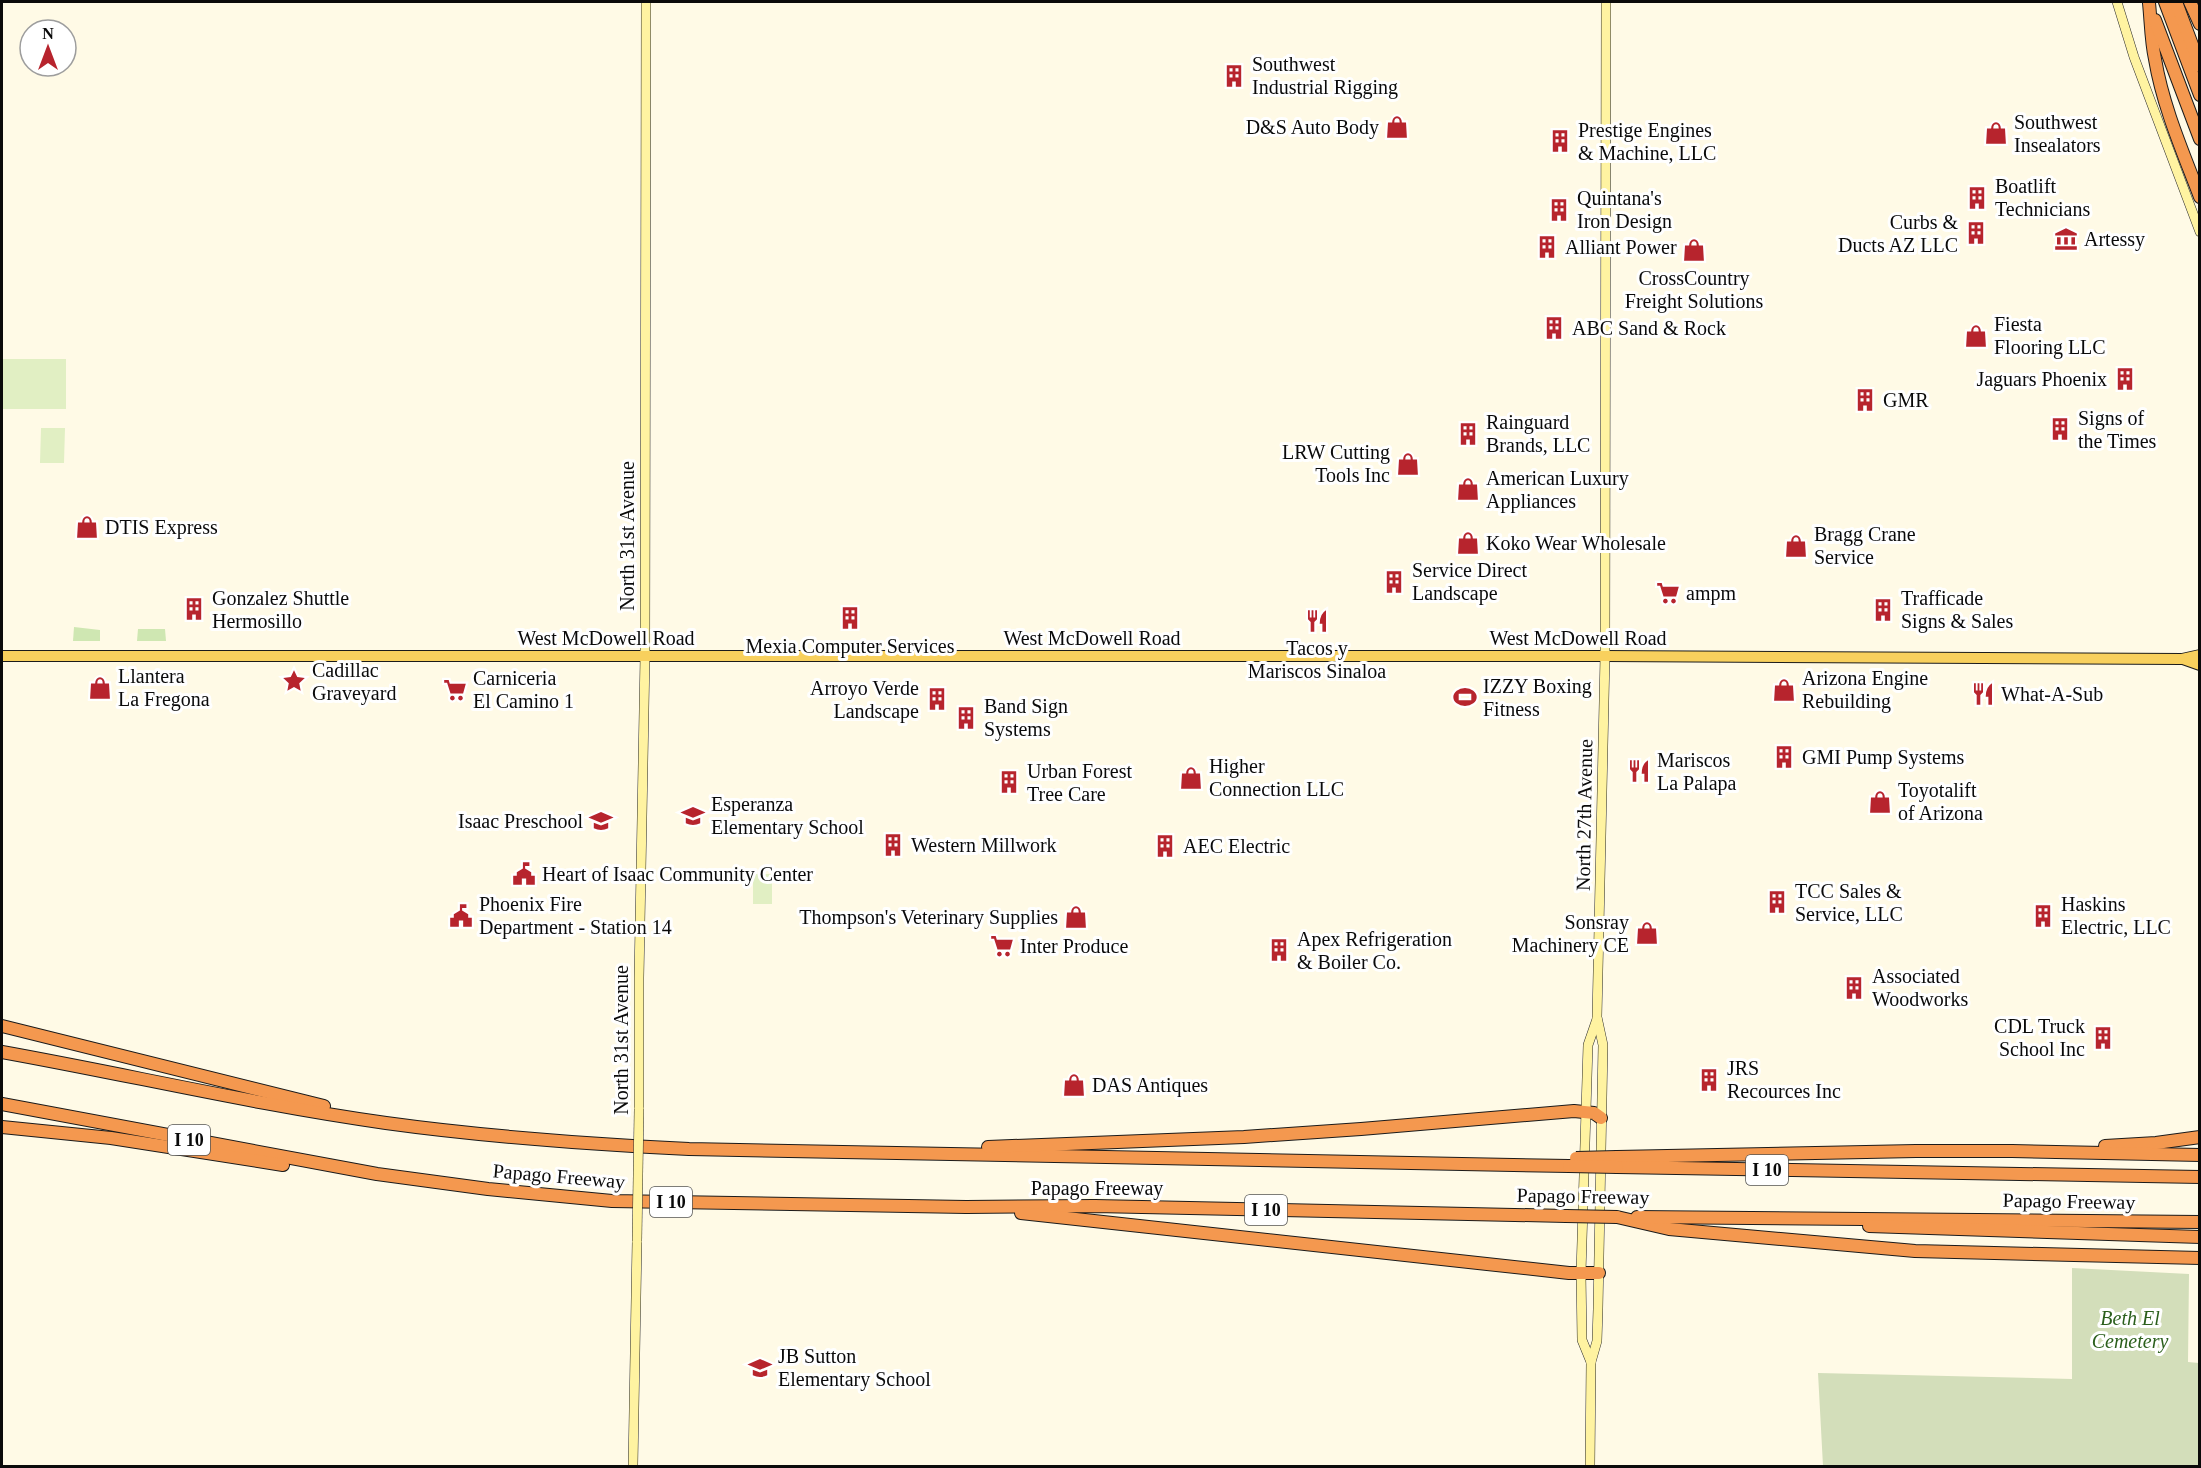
<svg xmlns="http://www.w3.org/2000/svg" width="2201" height="1468" viewBox="0 0 2201 1468" font-family="Georgia,serif">
<style>
.green{fill:#cfe7b2}
.cemetery{fill:#d3deba}
.pitch{fill:#e1efc3}
.lines{fill:none;stroke-linecap:round;stroke-linejoin:round}
.secondary-casing{stroke:#2c2c2c;stroke-width:10}
.primary-casing{stroke:#1b1b1b;stroke-width:12}
.highway-casing{stroke:#1b1b1b;stroke-width:14}
.secondary{stroke:#fff3a1;stroke-width:9}
.primary{stroke:#f8d05d;stroke-width:10}
.highway{stroke:#f4984f;stroke-width:12}
.secondary-bridge-casing{stroke:#2c2c2c;stroke-width:10;stroke-linecap:butt}
.highway-bridge-casing{stroke:#1b1b1b;stroke-width:14;stroke-linecap:butt}
.secondary-bridge{stroke:#fff3a1;stroke-width:9}
.highway-bridge{stroke:#f4984f;stroke-width:12}
.labels{text-anchor:middle;dominant-baseline:central;stroke-width:6;stroke-linejoin:round;paint-order:stroke}
.shield{fill:#fff;stroke:#545454;stroke-width:1.5}
.shield-label{font-size:18px;font-weight:bold;fill:#0a0a0a}
.poi-label{font-size:20px;fill:#0a0a0a;stroke:#fff;text-anchor:start}
.street-label{font-size:20px;fill:#0a0a0a;stroke:#fff}
.park-label{font-size:20px;font-style:italic;fill:#2b5f1c;stroke:#fff}
</style>
<rect width="100%" height="100%" fill="#fffae6"/>
<!-- green -->
<g class="green">
<polygon points="74,627 100,630 100,641 73,641"/>
<polygon points="138,629 165,629 166,641 137,641"/>
</g>
<!-- cemetery -->
<polygon class="cemetery" points="2072,1268 2189,1274 2188,1362 2199,1363 2199,1466 1823,1466 1818,1373 2072,1379"/>
<!-- pitch -->
<g class="pitch">
<rect x="2" y="359" width="64" height="50"/>
<polygon points="41,428 65,428 64,463 40,463"/>
<rect x="753" y="874" width="19" height="30"/>
</g>
<g class="lines">
<!-- secondary casing -->
<g class="secondary-casing">
<g id="secondary">
<polyline points="2117,2 2134,57 2200,232"/>
<polyline points="639,1109 639,978 645,656 646,2"/>
<polyline points="1591,1362 1582,1340 1581,1273 1588,1045 1597,1019"/>
<polyline points="633,1466 637,1241"/>
<polyline points="1590,1466 1591,1362 1597,1341 1598,1309 1603,1045 1597,1017 1605,656 1606,2"/>
</g>
</g>
<!-- primary casing -->
<g class="primary-casing">
<g id="primary">
<polyline points="2,656 1605,656 2182,659 2200,655"/>
<polyline points="2183,659 2200,665"/>
</g>
</g>
<!-- highway casing -->
<g class="highway-casing">
<g id="highway">
<polyline points="2165,2 2200,95"/>
<polyline points="2176,2 2200,66"/>
<polyline points="2190,2 2200,24"/>
<path d="M2149,3C2151,22 2151,41 2155,59C2163,107 2183,152 2200,197"/>
<polyline points="2155,20 2200,139"/>
<polyline points="2,1026 324,1106"/>
<path d="M2,1052C130,1075 257,1105 386,1123C487,1137 588,1144 689,1149L1569,1166"/>
<polyline points="2,1104 377,1174 488,1189 612,1201 966,1207 1095,1206 1566,1216"/>
<polyline points="2,1127 111,1138 283,1165"/>
<polyline points="2105,1146 2156,1143 2200,1137"/>
<polyline points="988,1147 1244,1137 1361,1129 1574,1111 1594,1113 1601,1118"/>
<polyline points="1617,1157 1916,1151 2012,1151 2200,1155"/>
<polyline points="1617,1167 2200,1177"/>
<polyline points="1021,1213 1569,1273 1599,1273"/>
<polyline points="1617,1217 1669,1229 1915,1251 2200,1258"/>
<polyline points="1637,1217 2200,1222"/>
<polyline points="1869,1226 2200,1237"/>
</g>
</g>
<!-- secondary -->
<use href="#secondary" class="secondary"/>
<!-- primary -->
<use href="#primary" class="primary"/>
<!-- highway -->
<use href="#highway" class="highway"/>
<!-- secondary-bridge casing -->
<g class="secondary-bridge-casing">
<polyline id="secondary-bridge" points="637,1241 639,1109"/>
</g>
<!-- highway-bridge casing -->
<g class="highway-bridge-casing">
<g id="highway-bridge">
<polyline points="1576,1158 1617,1157"/>
<polyline points="1569,1166 1617,1167"/>
<polyline points="1566,1216 1617,1217"/>
</g>
</g>
<!-- secondary-bridge -->
<use href="#secondary-bridge" class="secondary-bridge"/>
<!-- highway-bridge -->
<use href="#highway-bridge" class="highway-bridge"/>
</g>
<!-- icons -->
<defs>
<g id="building-bare" transform="scale(1.8)"><path d="M-4-6H4V6H1V3H-1V6H-4ZM-2.5-4.3h1.7v1.8h-1.7ZM.8-4.3h1.7v1.8H.8ZM-2.5-1h1.7V.8h-1.7ZM.8-1h1.7V.8H.8Z" fill="#b7242d" stroke="#fff" stroke-width="2.5" paint-order="stroke"/></g>
<g id="shop-bare" transform="scale(1.8)"><path d="M-5-2.5h2.3a2.7 3.5 0 0 1 5.4 0H5L5.5 6h-11ZM-1.5-2.5h3a1.5 2.3 0 0 0-3 0Z" fill="#b7242d" stroke="#fff" stroke-width="2.5" paint-order="stroke"/></g>
<g id="museum-bare" transform="scale(1.8)"><path d="M0-6L6-3V-2H-6V-3ZM-5-1h2V3h-2ZM-1-1h2V3h-2ZM3-1h2V3H3ZM-6 4H6V6H-6Z" fill="#b7242d" stroke="#fff" stroke-width="2.5" paint-order="stroke"/></g>
<g id="supermarket-bare" transform="scale(1.8)"><path d="M-6-5.5h2.5l.6 2H6L4.5 2H-2.5L-4.4-4H-6ZM-1.5 3.2a1.3 1.3 0 1 0 .1 0ZM3 3.2a1.3 1.3 0 1 0 .1 0Z" fill="#b7242d" stroke="#fff" stroke-width="2.5" paint-order="stroke"/></g>
<g id="restaurant-bare" transform="scale(1.8)"><path d="M-5-6h1v4h1v-4h1v4h1v-4h1v5L-1.5 .5V6h-2V.5L-5-1ZM5-6V6H3V1.5H1.5Q1.5-4 5-6Z" fill="#b7242d" stroke="#fff" stroke-width="2.5" paint-order="stroke"/></g>
<g id="sight-bare" transform="scale(1.8)"><path d="M0-6L1.8-2.2L6-1.7L2.9 1.2L3.7 5.4L0 3.3L-3.7 5.4L-2.9 1.2L-6-1.7L-1.8-2.2Z" fill="#b7242d" stroke="#fff" stroke-width="2.5" paint-order="stroke"/></g>
<g id="stadium-bare" transform="scale(1.8)"><path d="M0-5a6.5 5 0 1 0 0 10a6.5 5 0 1 0 0-10ZM-3.5-1.8h7v3.6h-7Z" fill="#b7242d" stroke="#fff" stroke-width="2.5" paint-order="stroke"/></g>
<g id="school-bare" transform="scale(1.8)"><path d="M0-5L7-2L0 1L-7-2ZM-4 1L0 2.5L4 1V4Q0 6-4 4Z" fill="#b7242d" stroke="#fff" stroke-width="2.5" paint-order="stroke"/></g>
<g id="civic-bare" transform="scale(1.8)"><path d="M-.6-6.5H3V-4.5H.6V-3L4-1V1h2V6H-6V1h2V-1L-.6-3ZM-1.2 2.5V6h2.4V2.5Z" fill="#b7242d" stroke="#fff" stroke-width="2.5" paint-order="stroke"/></g>
</defs>
<g fill-rule="evenodd">
<use href="#building-bare" x="1234" y="76"/>
<use href="#shop-bare" x="1397" y="127"/>
<use href="#shop-bare" x="1996" y="133"/>
<use href="#building-bare" x="1560" y="141"/>
<use href="#building-bare" x="1977" y="198"/>
<use href="#building-bare" x="1559" y="210"/>
<use href="#building-bare" x="1976" y="233"/>
<use href="#museum-bare" x="2066" y="239"/>
<use href="#building-bare" x="1547" y="247"/>
<use href="#shop-bare" x="1694" y="250"/>
<use href="#building-bare" x="1554" y="328"/>
<use href="#shop-bare" x="1976" y="336"/>
<use href="#building-bare" x="2125" y="379"/>
<use href="#building-bare" x="1865" y="400"/>
<use href="#building-bare" x="2060" y="429"/>
<use href="#building-bare" x="1468" y="434"/>
<use href="#shop-bare" x="1408" y="464"/>
<use href="#shop-bare" x="1468" y="489"/>
<use href="#shop-bare" x="87" y="527"/>
<use href="#shop-bare" x="1468" y="543"/>
<use href="#shop-bare" x="1796" y="546"/>
<use href="#building-bare" x="1394" y="582"/>
<use href="#supermarket-bare" x="1668" y="593"/>
<use href="#building-bare" x="194" y="609"/>
<use href="#building-bare" x="1883" y="610"/>
<use href="#building-bare" x="850" y="618"/>
<use href="#restaurant-bare" x="1317" y="621"/>
<use href="#sight-bare" x="294" y="681"/>
<use href="#shop-bare" x="100" y="688"/>
<use href="#supermarket-bare" x="455" y="690"/>
<use href="#shop-bare" x="1784" y="690"/>
<use href="#restaurant-bare" x="1983" y="694"/>
<use href="#stadium-bare" x="1465" y="697"/>
<use href="#building-bare" x="937" y="699"/>
<use href="#building-bare" x="966" y="718"/>
<use href="#building-bare" x="1784" y="757"/>
<use href="#restaurant-bare" x="1639" y="771"/>
<use href="#shop-bare" x="1191" y="778"/>
<use href="#building-bare" x="1009" y="782"/>
<use href="#shop-bare" x="1880" y="802"/>
<use href="#school-bare" x="693" y="816"/>
<use href="#school-bare" x="601" y="821"/>
<use href="#building-bare" x="893" y="845"/>
<use href="#building-bare" x="1165" y="846"/>
<use href="#civic-bare" x="524" y="874"/>
<use href="#building-bare" x="1777" y="902"/>
<use href="#civic-bare" x="461" y="916"/>
<use href="#building-bare" x="2043" y="916"/>
<use href="#shop-bare" x="1076" y="917"/>
<use href="#shop-bare" x="1647" y="933"/>
<use href="#supermarket-bare" x="1002" y="946"/>
<use href="#building-bare" x="1279" y="950"/>
<use href="#building-bare" x="1854" y="988"/>
<use href="#building-bare" x="2103" y="1038"/>
<use href="#building-bare" x="1709" y="1080"/>
<use href="#shop-bare" x="1074" y="1085"/>
<use href="#school-bare" x="760" y="1368"/>
</g>
<g class="labels">
<!-- shield labels -->
<g class="shield">
<rect x="168" y="1125" width="42" height="30" rx="4.5"/>
<rect x="1746" y="1155" width="42" height="30" rx="4.5"/>
<rect x="650" y="1187" width="42" height="30" rx="4.5"/>
<rect x="1245" y="1195" width="42" height="30" rx="4.5"/>
</g>
<g class="shield-label">
<text x="189" y="1140">I 10</text>
<text x="1767" y="1170">I 10</text>
<text x="671" y="1202">I 10</text>
<text x="1266" y="1210">I 10</text>
</g>
<!-- poi labels -->
<g class="poi-label">
<text x="1252" y="64">Southwest<tspan x="1252" dy="23">Industrial Rigging</tspan></text>
<text x="2014" y="122">Southwest<tspan x="2014" dy="23">Insealators</tspan></text>
<text x="1379" y="127" text-anchor="end">D&amp;S Auto Body</text>
<text x="1578" y="130">Prestige Engines<tspan x="1578" dy="23">&amp; Machine, LLC</tspan></text>
<text x="1995" y="186">Boatlift<tspan x="1995" dy="23">Technicians</tspan></text>
<text x="1577" y="198">Quintana's<tspan x="1577" dy="23">Iron Design</tspan></text>
<text x="1958" y="222" text-anchor="end">Curbs &amp;<tspan x="1958" dy="23">Ducts AZ LLC</tspan></text>
<text x="2084" y="239">Artessy</text>
<text x="1565" y="247">Alliant Power</text>
<text x="1694" y="278" text-anchor="middle">CrossCountry<tspan x="1694" dy="23">Freight Solutions</tspan></text>
<text x="1994" y="324">Fiesta<tspan x="1994" dy="23">Flooring LLC</tspan></text>
<text x="1572" y="328">ABC Sand &amp; Rock</text>
<text x="2107" y="379" text-anchor="end">Jaguars Phoenix</text>
<text x="1883" y="400">GMR</text>
<text x="2078" y="418">Signs of<tspan x="2078" dy="23">the Times</tspan></text>
<text x="1486" y="422">Rainguard<tspan x="1486" dy="23">Brands, LLC</tspan></text>
<text x="1390" y="452" text-anchor="end">LRW Cutting<tspan x="1390" dy="23">Tools Inc</tspan></text>
<text x="1486" y="478">American Luxury<tspan x="1486" dy="23">Appliances</tspan></text>
<text x="105" y="527">DTIS Express</text>
<text x="1814" y="534">Bragg Crane<tspan x="1814" dy="23">Service</tspan></text>
<text x="1486" y="543">Koko Wear Wholesale</text>
<text x="1412" y="570">Service Direct<tspan x="1412" dy="23">Landscape</tspan></text>
<text x="1686" y="593">ampm</text>
<text x="212" y="598">Gonzalez Shuttle<tspan x="212" dy="23">Hermosillo</tspan></text>
<text x="1901" y="598">Trafficade<tspan x="1901" dy="23">Signs &amp; Sales</tspan></text>
<text x="850" y="646" text-anchor="middle">Mexia Computer Services</text>
<text x="1317" y="648" text-anchor="middle">Tacos y<tspan x="1317" dy="23">Mariscos Sinaloa</tspan></text>
<text x="312" y="670">Cadillac<tspan x="312" dy="23">Graveyard</tspan></text>
<text x="118" y="676">Llantera<tspan x="118" dy="23">La Fregona</tspan></text>
<text x="473" y="678">Carniceria<tspan x="473" dy="23">El Camino 1</tspan></text>
<text x="1802" y="678">Arizona Engine<tspan x="1802" dy="23">Rebuilding</tspan></text>
<text x="1483" y="686">IZZY Boxing<tspan x="1483" dy="23">Fitness</tspan></text>
<text x="919" y="688" text-anchor="end">Arroyo Verde<tspan x="919" dy="23">Landscape</tspan></text>
<text x="2001" y="694">What-A-Sub</text>
<text x="984" y="706">Band Sign<tspan x="984" dy="23">Systems</tspan></text>
<text x="1802" y="757">GMI Pump Systems</text>
<text x="1657" y="760">Mariscos<tspan x="1657" dy="23">La Palapa</tspan></text>
<text x="1209" y="766">Higher<tspan x="1209" dy="23">Connection LLC</tspan></text>
<text x="1027" y="771">Urban Forest<tspan x="1027" dy="23">Tree Care</tspan></text>
<text x="1898" y="790">Toyotalift<tspan x="1898" dy="23">of Arizona</tspan></text>
<text x="711" y="804">Esperanza<tspan x="711" dy="23">Elementary School</tspan></text>
<text x="583" y="821" text-anchor="end">Isaac Preschool</text>
<text x="911" y="845">Western Millwork</text>
<text x="1183" y="846">AEC Electric</text>
<text x="542" y="874">Heart of Isaac Community Center</text>
<text x="1795" y="891">TCC Sales &amp;<tspan x="1795" dy="23">Service, LLC</tspan></text>
<text x="479" y="904">Phoenix Fire<tspan x="479" dy="23">Department - Station 14</tspan></text>
<text x="2061" y="904">Haskins<tspan x="2061" dy="23">Electric, LLC</tspan></text>
<text x="1058" y="917" text-anchor="end">Thompson's Veterinary Supplies</text>
<text x="1629" y="922" text-anchor="end">Sonsray<tspan x="1629" dy="23">Machinery CE</tspan></text>
<text x="1297" y="939">Apex Refrigeration<tspan x="1297" dy="23">&amp; Boiler Co.</tspan></text>
<text x="1020" y="946">Inter Produce</text>
<text x="1872" y="976">Associated<tspan x="1872" dy="23">Woodworks</tspan></text>
<text x="2085" y="1026" text-anchor="end">CDL Truck<tspan x="2085" dy="23">School Inc</tspan></text>
<text x="1727" y="1068">JRS<tspan x="1727" dy="23">Recources Inc</tspan></text>
<text x="1092" y="1085">DAS Antiques</text>
<text x="778" y="1356">JB Sutton<tspan x="778" dy="23">Elementary School</tspan></text>
</g>
<!-- street labels -->
<g class="street-label">
<text transform="translate(627 536) rotate(-90)">North 31st Avenue</text>
<text x="606" y="638">West McDowell Road</text>
<text x="1092" y="638">West McDowell Road</text>
<text x="1578" y="638">West McDowell Road</text>
<text transform="translate(1584 815) rotate(-89)">North 27th Avenue</text>
<text transform="translate(621 1040) rotate(-90)">North 31st Avenue</text>
<text transform="translate(559 1176) rotate(5)">Papago Freeway</text>
<text x="1097" y="1188">Papago Freeway</text>
<text transform="translate(1583 1196) rotate(1)">Papago Freeway</text>
<text transform="translate(2069 1201) rotate(1)">Papago Freeway</text>
</g>
<!-- park labels -->
<g class="park-label">
<text x="2130" y="1318">Beth El<tspan x="2130" dy="23">Cemetery</tspan></text>
</g>
</g>
<!-- border -->
<rect width="2201" height="1468" fill="none" stroke="#0a0a0a" stroke-width="6"/>
<!-- north arrow -->
<g transform="translate(48 48)"><circle r="28" fill="#ffffff" stroke="#9d9d9d" stroke-width="1.5"/>
<path d="M0-4.5L10 22L0 15L-10 22Z" fill="#b7242d"/>
<text y="-9" font-size="16" font-weight="bold" text-anchor="middle" fill="#0a0a0a">N</text>
</g>
</svg>
